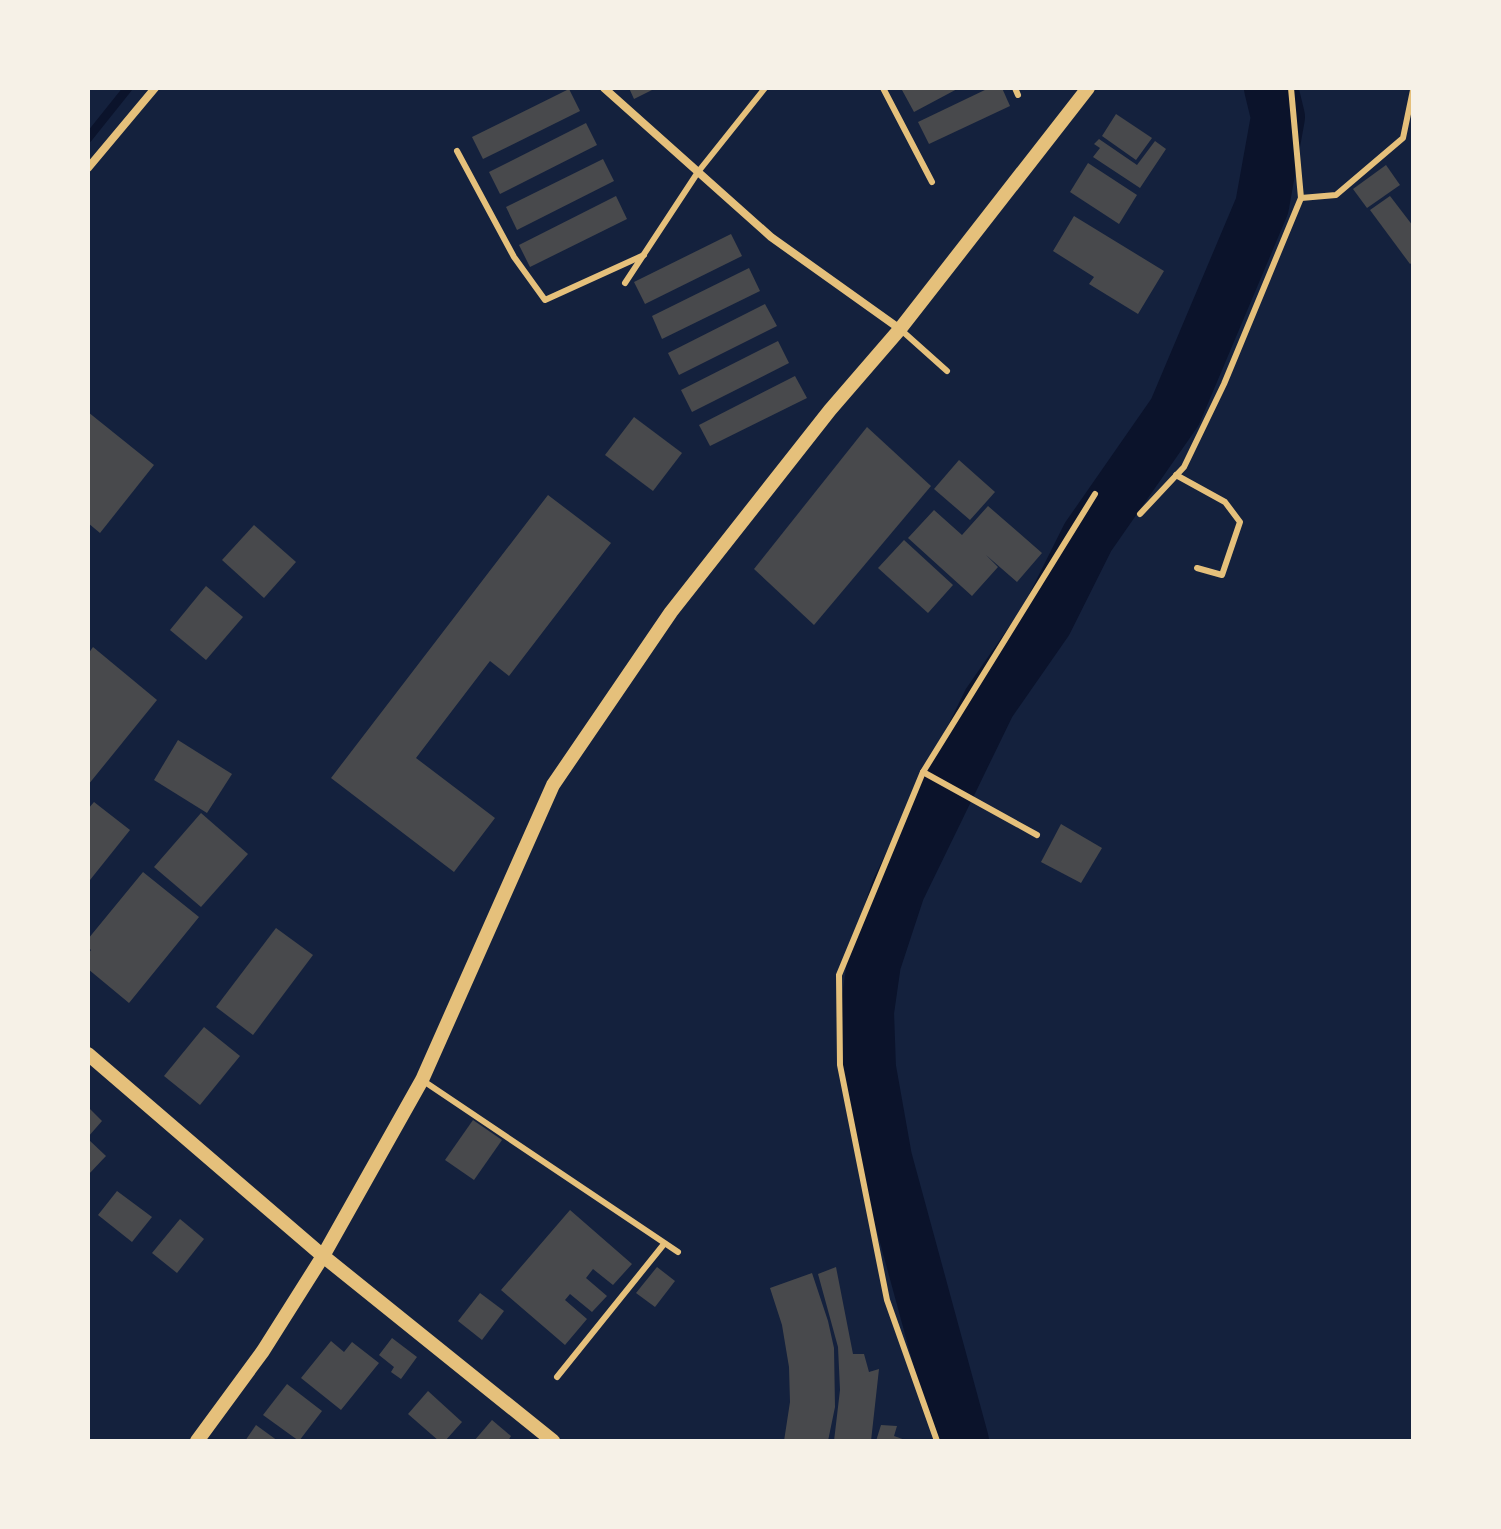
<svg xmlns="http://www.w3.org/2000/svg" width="1501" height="1529" viewBox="0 0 1501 1529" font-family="Roboto,sans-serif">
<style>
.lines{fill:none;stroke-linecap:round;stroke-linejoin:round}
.stream{stroke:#0b132b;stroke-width:9}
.river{stroke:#0b132b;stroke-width:54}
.building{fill:#48494c}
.service{stroke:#e5c07b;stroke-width:6}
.minor{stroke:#e5c07b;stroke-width:8}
.tertiary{stroke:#e5c07b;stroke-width:14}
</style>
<rect width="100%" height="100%" fill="#14213d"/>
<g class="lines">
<!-- stream -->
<polyline class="stream" points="88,138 128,88"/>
<!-- river -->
<polyline class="river" points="962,1441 885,1158 869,1068 867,1012 874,963 898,890 989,703 1046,621 1088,537 1175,412 1262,206 1278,117 1271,88"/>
</g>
<!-- building -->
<g class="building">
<polygon points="629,88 656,88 634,99"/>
<polygon points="906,88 959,88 914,112 902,90"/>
<polygon points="989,88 1002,88 1010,106 929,144 918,122"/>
<polygon points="569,89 580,111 483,159 472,137"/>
<polygon points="1116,114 1152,138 1136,160 1102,136"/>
<polygon points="586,123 597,145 500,194 489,172"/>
<polygon points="1099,139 1137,165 1155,141 1166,149 1140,188 1093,157 1100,148 1094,144"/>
<polygon points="603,159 614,181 517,230 506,207"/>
<polygon points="1088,163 1137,195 1119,224 1070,192"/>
<polygon points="1386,165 1400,185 1367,208 1353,189"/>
<polygon points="616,196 627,219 530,267 519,245"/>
<polygon points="1390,196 1413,226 1413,262 1410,264 1370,210"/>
<polygon points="1074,216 1164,271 1138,314 1089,284 1094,277 1053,251"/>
<polygon points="731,234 742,256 645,304 634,282"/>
<polygon points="749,268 760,291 662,339 652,316"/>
<polygon points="765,304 777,326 679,375 668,353"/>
<polygon points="778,341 789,363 692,412 681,390"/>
<polygon points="795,376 807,398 710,446 699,425"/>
<polygon points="88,412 154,465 100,533 88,523"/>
<polygon points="634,417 682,453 653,491 605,455"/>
<polygon points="867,427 931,486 814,625 754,569"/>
<polygon points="959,460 995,492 970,520 934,489"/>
<polygon points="548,495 611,543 509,676 490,661 416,758 495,818 454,872 331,778"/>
<polygon points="988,506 1042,553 1017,582 986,555 998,567 972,596 908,538 934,510 962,535"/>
<polygon points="254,525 296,562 264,598 222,560"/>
<polygon points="904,540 953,585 928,613 878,568"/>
<polygon points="206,586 243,617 206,660 170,630"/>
<polygon points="93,647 157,700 88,785 88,654"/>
<polygon points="178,740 232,774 207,813 154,780"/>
<polygon points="94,802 130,830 90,880 88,878 88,809"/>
<polygon points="201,813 248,854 201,907 154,867"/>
<polygon points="1061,824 1102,848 1081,883 1041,862"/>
<polygon points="143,872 199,917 129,1003 88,969 88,954 91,950 88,947 88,939"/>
<polygon points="276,928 313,955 253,1035 216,1007"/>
<polygon points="204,1027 240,1056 200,1105 164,1076"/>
<polygon points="88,1107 102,1121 88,1137"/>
<polygon points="473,1120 502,1140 474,1180 445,1160"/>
<polygon points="88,1139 106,1156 88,1175"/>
<polygon points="117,1191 152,1217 132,1242 98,1215"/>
<polygon points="570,1210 632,1264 613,1285 593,1269 586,1278 607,1296 592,1312 570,1294 565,1300 587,1319 565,1345 501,1290"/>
<polygon points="180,1219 204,1239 177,1273 152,1253"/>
<polygon points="657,1267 675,1281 655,1307 636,1293"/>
<polygon points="836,1267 853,1354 864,1354 869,1372 879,1369 871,1441 834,1441 840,1390 838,1347 818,1274"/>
<polygon points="812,1273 828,1321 834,1348 835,1407 828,1441 784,1441 790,1402 789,1367 782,1325 770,1288"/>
<polygon points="480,1293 504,1311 482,1340 458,1321"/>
<polygon points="392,1338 417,1357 401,1379 391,1372 394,1367 379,1355"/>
<polygon points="331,1341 344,1352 352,1342 379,1363 341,1410 301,1378"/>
<polygon points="287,1384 322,1411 299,1441 263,1415"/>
<polygon points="428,1391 462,1422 445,1441 439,1441 408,1414"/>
<polygon points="492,1420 511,1436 508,1441 474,1441"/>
<polygon points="256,1425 278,1441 245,1441"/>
<polygon points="881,1425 897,1426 894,1436 908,1441 876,1441"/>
</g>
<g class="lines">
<!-- service -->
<g class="service">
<polyline points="883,88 932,182"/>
<polyline points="1015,88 1018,95"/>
<polyline points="1291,88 1301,198 1336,195 1403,138 1413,90"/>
<polyline points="457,151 514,257 545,300 644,255"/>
<polyline points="625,283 698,172 765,88"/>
<polyline points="900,329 947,371"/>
<polyline points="1176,475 1225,502 1240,522 1222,575 1197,568"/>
<polyline points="1140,514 1184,467 1224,384 1301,198"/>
<polyline points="923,772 1037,835"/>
<polyline points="422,1080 678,1252"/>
<polyline points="557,1377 664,1244"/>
<polyline points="937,1441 887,1300 840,1065 839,975 923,772 1095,494"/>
</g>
<!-- minor -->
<g class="minor">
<polyline points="604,88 771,237 900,329"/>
<polyline points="88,168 155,88"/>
</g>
<!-- tertiary -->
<g class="tertiary">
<polyline points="88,1054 323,1256 553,1441"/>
<polyline points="197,1441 263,1351 323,1256 422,1080 553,785 671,612 830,410 900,329 1088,88"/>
</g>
</g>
<!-- border -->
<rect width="1501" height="1529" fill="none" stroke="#f6f1e7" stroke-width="180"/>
</svg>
